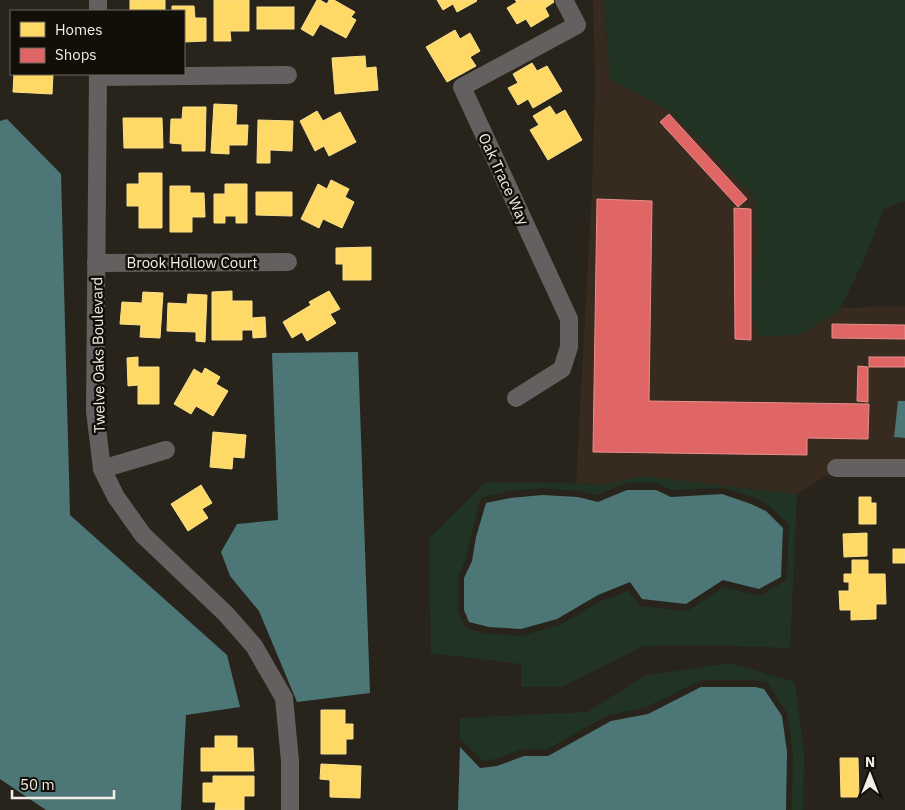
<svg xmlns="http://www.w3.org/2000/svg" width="905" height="810" viewBox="0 0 905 810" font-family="'IBM Plex Sans',sans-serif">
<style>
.commercial{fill:#372a1e}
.green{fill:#213423;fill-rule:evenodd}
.water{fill:#4d7777}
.homes{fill:#ffd966;stroke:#fbe08c}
.shops{fill:#e06666;stroke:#e68f8c}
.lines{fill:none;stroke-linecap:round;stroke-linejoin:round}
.minor{stroke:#63605f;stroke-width:18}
.labels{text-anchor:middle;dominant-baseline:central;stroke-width:5;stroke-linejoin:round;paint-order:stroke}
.street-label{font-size:15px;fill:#f3efe6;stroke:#120f09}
</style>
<rect width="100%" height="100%" fill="#28241c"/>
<!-- commercial -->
<polygon class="commercial" points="593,0 604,0 610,79 672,112 754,197 758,244 749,308 839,311 841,308 905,306 905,401 898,401 894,437 905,438 905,460 830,460 829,474 797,494 641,476 609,484 576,483 592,189 595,84"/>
<!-- green -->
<g class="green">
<polygon points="604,0 905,0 905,201 884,209 864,260 839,311 800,335 759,337 749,308 758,244 754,197 672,112 610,79"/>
<path d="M641,476L797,494L790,648L705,645L643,646L562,687H521V664L431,653L429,538L486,482L609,484ZM627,483H656L672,490L724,488L753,497L768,505L787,523L789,527L787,577L785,581L760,596L724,587L689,610L686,611L640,606L628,591L601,601L560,625L522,636L488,634L468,629L465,627L458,610V578L466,559L471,535L480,501L483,497L509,491L542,488L579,491L597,495Z"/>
<polygon points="729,663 795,682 804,753 803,810 792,810 793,752 787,713 769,685 766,682 755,680 701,680 646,707 609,715 547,749 522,749 495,759 482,761 464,742 460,740 460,718 587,712 644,676"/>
</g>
<!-- water -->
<g class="water">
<polygon points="7,119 61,174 70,515 227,655 240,707 186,715 181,810 46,810 0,779 0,121"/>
<polygon points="358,352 370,693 297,702 259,611 230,576 221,552 237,524 278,520 272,353"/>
<polygon points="898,401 905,401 905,438 894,437"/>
<polygon points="627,490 656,490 671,497 722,494 751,504 766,511 783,528 781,577 759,589 723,580 686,604 642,599 630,582 598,595 557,619 521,629 489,627 469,622 464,610 464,578 472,561 476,537 486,503 510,498 542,495 578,497 598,502"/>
<polygon points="701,687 755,687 764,689 782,716 787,752 786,810 458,810 460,747 480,768 497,766 524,756 548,756 611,721 648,714"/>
</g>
<!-- homes -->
<g class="homes">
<rect x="130" y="0" width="35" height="11"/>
<polygon points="214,0 249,0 249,31 230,31 231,41 214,41"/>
<polygon points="317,0 320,0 327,4 329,0 334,0 355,12 351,17 356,20 346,38 320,24 313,36 301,29"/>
<polygon points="437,0 476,0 477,1 457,12 453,4 443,10"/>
<polygon points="515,0 553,0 554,2 545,8 549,16 531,27 526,19 517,24 507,8 517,2"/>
<polygon points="172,6 194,6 195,18 206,18 206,41 184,42 184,11 172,11"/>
<rect x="257" y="7" width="37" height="22"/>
<polygon points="455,30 460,39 470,33 480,51 470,57 476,66 447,82 426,47"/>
<polygon points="365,56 366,68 376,67 378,90 335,94 332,58"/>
<polygon points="532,63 537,71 547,66 562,91 533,108 528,99 518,105 508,88 518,83 513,74"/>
<polygon points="14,74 63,74 53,74 52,94 13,92"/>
<polygon points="214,104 237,105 236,125 248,125 247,145 229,145 229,154 211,153"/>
<polygon points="550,106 556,115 565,110 582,140 548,160 530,130 539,125 533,116"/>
<polygon points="183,107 206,107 205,151 182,151 182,144 170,143 171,119 182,119"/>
<polygon points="317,111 323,121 340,112 356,142 329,156 324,146 315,151 300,121"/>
<polygon points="123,118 162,118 163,148 124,148"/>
<polygon points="258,120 293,121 292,151 270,150 270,163 257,163"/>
<polygon points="139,173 162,173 162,228 139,228 139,206 127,206 127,184 139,184"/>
<polygon points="331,180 349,189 345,197 354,202 342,228 323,219 319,228 301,219 318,184 327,189"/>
<polygon points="225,184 247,184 247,223 236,223 236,216 225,216 225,223 214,223 214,194 225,194"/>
<polygon points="170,186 190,186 190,193 204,193 205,217 192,217 192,232 170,232"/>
<polygon points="256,192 292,192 292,216 256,215"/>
<polygon points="371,247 371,280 343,280 343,264 336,264 336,248"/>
<polygon points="232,291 232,301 252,301 252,330 242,330 242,340 212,340 212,292"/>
<polygon points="329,291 340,309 330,314 336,323 307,341 302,332 292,338 283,322 311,305 309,302"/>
<polygon points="143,292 163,293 160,338 140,337 141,325 120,324 122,302 142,303"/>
<polygon points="188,294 207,295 205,342 196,341 196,332 167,331 168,303 187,304"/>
<polygon points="265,317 266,337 253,338 252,318"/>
<polygon points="138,357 138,367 159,367 159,404 138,404 138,385 128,386 127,358"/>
<polygon points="205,368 220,377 216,384 228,391 213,416 196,406 191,414 174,404 194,369 202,374"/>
<polygon points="213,432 246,435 244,458 233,457 232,469 210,467"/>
<polygon points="201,485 212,503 202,509 208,518 188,531 171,504"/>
<polygon points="859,497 871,497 871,503 876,503 876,524 859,524"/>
<polygon points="867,533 867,556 844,557 843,534"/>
<rect x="893" y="549" width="12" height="14"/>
<polygon points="852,560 868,560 868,574 885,574 886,604 876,604 876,619 851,620 851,610 840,610 839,591 849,591 849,582 844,582 844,574 852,574"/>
<polygon points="321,710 345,710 345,724 353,724 353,739 346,739 346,754 321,754"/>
<polygon points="215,736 237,736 237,748 253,748 254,771 201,771 201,748 215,748"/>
<polygon points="840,758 858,758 859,797 841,797"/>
<polygon points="321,764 361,766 360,798 330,797 330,780 320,779"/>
<polygon points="213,776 254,776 254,796 244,796 244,810 215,810 216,802 203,802 203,783 213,783"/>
</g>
<!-- shops -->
<g class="shops">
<polygon points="669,114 747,199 738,207 660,122"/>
<polygon points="597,199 652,201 649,401 869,404 868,439 807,438 807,455 593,452"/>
<polygon points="734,208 751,209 751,340 735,339"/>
<polygon points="832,324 905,325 905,339 832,338"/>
<rect x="869" y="357" width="36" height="10"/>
<polygon points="858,366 868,367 868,402 857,401"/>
</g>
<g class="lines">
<!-- minor -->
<g class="minor">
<polyline points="98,11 98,0"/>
<polyline points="98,74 95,411 102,469 116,497 143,535 226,614 254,646 284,698 290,761 290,810"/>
<polyline points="98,77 288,75"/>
<polyline points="96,263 288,262"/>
<polyline points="516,398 562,369 569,347 569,319 462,87 577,25 564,0"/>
<polyline points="836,468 905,468"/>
<polyline points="102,469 166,450"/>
</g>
</g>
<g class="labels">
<!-- street labels -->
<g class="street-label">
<text transform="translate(504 179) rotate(65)">Oak Trace Way</text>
<text x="192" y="262">Brook Hollow Court</text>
<text transform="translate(98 355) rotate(-91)">Twelve Oaks Boulevard</text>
</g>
</g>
<!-- legend -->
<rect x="10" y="10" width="175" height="65" fill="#120f09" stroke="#6c6961"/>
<rect x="20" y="22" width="25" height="15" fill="#ffd966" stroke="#6c6961"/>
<text x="55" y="35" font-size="15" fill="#f3efe6">Homes</text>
<rect x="20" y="48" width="25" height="15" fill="#e06666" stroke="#6c6961"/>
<text x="55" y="60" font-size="15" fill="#f3efe6">Shops</text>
<!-- north arrow -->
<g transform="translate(870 775)" stroke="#120f09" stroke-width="4" paint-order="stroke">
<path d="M0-4L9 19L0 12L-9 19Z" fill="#f3efe6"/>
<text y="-8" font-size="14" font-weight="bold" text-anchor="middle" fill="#f3efe6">N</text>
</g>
<!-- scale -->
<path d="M12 790v8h102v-8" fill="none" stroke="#f3efe6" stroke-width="2.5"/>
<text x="20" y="790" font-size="15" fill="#f3efe6" stroke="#120f09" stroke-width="4" paint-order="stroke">50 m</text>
</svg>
